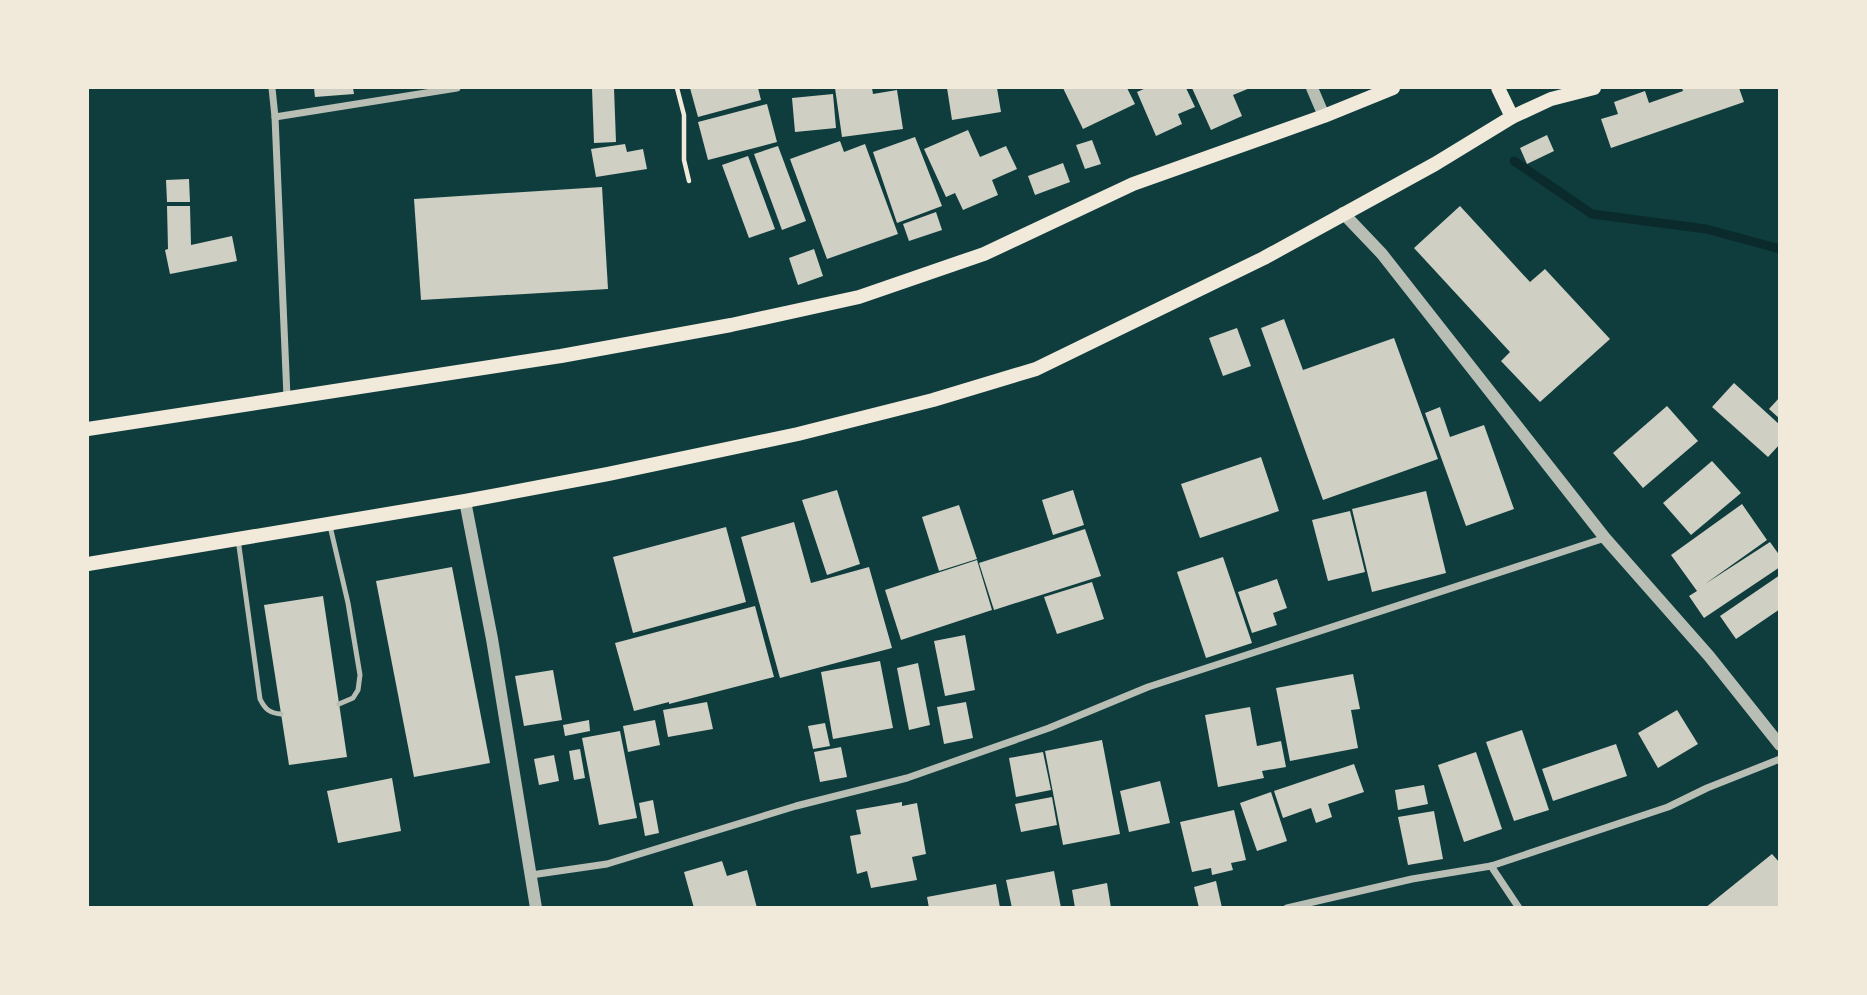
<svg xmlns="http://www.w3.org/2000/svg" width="1867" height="995" viewBox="0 0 1867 995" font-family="'Times New Roman',serif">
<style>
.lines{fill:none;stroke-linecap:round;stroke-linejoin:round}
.stream{stroke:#0a2a2b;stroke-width:9}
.building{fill:#cfcfc3}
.path{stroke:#f1e9da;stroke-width:4.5}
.service{stroke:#b8beb3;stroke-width:5}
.minor{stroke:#b8beb3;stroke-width:7}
.tertiary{stroke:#b8beb3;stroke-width:12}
.secondary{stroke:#f1e9da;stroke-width:14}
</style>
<rect width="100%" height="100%" fill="#0f3d3e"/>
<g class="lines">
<!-- stream -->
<polyline class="stream" points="1514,161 1592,214 1706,229 1780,249"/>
</g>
<!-- building -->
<g class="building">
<polygon points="314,88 353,88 354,94 315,97"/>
<polygon points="592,88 614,88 616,142 594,143"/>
<polygon points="690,88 758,88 761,100 698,117"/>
<polygon points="835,88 872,88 873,94 897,90 903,129 842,137"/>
<polygon points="947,88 997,88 1001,112 952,120"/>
<polygon points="1063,88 1127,88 1135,104 1083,129"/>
<polygon points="1146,88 1186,88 1195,107 1178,114 1182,124 1156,136 1137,92"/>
<polygon points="1192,88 1250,88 1233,95 1242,116 1211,130"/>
<polygon points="1682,88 1739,88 1744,102 1611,148 1601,119 1618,114 1614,102 1645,91 1649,103 1683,91"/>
<polygon points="833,94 836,128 795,132 792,98"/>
<polygon points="767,104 777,142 708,160 698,122"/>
<polygon points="968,130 980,157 1006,146 1017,169 992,180 998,195 963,210 955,193 946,197 924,149"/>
<polygon points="1547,135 1554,151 1527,164 1520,148"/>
<polygon points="915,137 942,206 897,223 873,152"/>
<polygon points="1092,140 1101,164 1085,169 1076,145"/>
<polygon points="840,141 844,152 865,144 898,234 827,259 790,159"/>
<polygon points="625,144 627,152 643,149 647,169 596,177 591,149"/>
<polygon points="778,146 806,221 782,230 754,154"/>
<polygon points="748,156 775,229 749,238 722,165"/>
<polygon points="1063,163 1070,182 1035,195 1028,176"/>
<polygon points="189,179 190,202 167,202 166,180"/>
<polygon points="602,187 608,289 421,300 414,199"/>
<polygon points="167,206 190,206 191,245 232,236 237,261 170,274 165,250 168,249"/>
<polygon points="1460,206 1530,282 1545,269 1610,339 1540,402 1501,361 1510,352 1414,248"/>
<polygon points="936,212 942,230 909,241 903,224"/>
<polygon points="814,249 823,276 798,285 789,258"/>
<polygon points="1284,319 1303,370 1394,338 1438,459 1323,500 1261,328"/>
<polygon points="1237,328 1251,366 1223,376 1209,338"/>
<polygon points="1734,383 1780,425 1780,444 1768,457 1712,407"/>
<polygon points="1780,397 1780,419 1769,409"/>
<polygon points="1667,406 1698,441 1643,488 1613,453"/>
<polygon points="1440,407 1450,437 1484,425 1514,509 1466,526 1425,413"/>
<polygon points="1261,457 1279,511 1200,538 1181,484"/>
<polygon points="1712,461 1741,493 1691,535 1663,503"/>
<polygon points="837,490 860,564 827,575 802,500"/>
<polygon points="1073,490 1084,525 1053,535 1042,500"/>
<polygon points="1426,491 1446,573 1372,592 1352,509"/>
<polygon points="1742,504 1767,540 1705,584 1770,542 1780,556 1780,567 1704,618 1689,596 1697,591 1671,555"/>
<polygon points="959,505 977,559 939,571 922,517"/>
<polygon points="1350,511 1365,572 1328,581 1312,520"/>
<polygon points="794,522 811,583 869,567 892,648 780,678 741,537"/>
<polygon points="726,527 746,602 633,633 613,557"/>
<polygon points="1085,529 1101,576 994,610 979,563"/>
<polygon points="1223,557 1252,643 1206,658 1177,572"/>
<polygon points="977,560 992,610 901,640 885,590"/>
<polygon points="452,567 490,763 414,777 376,581"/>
<polygon points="1780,575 1780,609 1736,639 1720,616"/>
<polygon points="1277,579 1287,608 1273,613 1277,625 1252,633 1238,592"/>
<polygon points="1092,582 1104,619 1057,634 1044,597"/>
<polygon points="323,596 347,757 289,765 264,605"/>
<polygon points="755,606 774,677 669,704 669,702 634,711 615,643"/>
<polygon points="965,635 975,690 945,696 934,641"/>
<polygon points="880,661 893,728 833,739 821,672"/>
<polygon points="918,663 930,725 909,730 897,668"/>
<polygon points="553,670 562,720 524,726 515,676"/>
<polygon points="1353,674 1360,709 1351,710 1358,748 1290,761 1276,688"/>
<polygon points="707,702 713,729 668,737 663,710"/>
<polygon points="966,702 973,738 944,744 937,707"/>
<polygon points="1250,707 1257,746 1281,741 1286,767 1262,771 1264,778 1218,787 1205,715"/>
<polygon points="1677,710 1698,744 1658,768 1638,733"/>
<polygon points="589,720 590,731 565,736 563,725"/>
<polygon points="655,720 660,745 628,752 623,726"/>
<polygon points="825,723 830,746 813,749 808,726"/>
<polygon points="1522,730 1549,810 1514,821 1486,742"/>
<polygon points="620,731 637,818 599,825 582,738"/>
<polygon points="1102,740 1120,834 1063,845 1045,751"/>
<polygon points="1616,744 1627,776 1553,801 1542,769"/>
<polygon points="841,747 847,777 820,782 814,752"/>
<polygon points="580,749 585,778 574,780 569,751"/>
<polygon points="1043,752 1051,790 1016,797 1009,758"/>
<polygon points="1476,752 1502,829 1464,842 1438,765"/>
<polygon points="554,755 559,781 539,785 534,759"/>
<polygon points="1354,764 1364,792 1328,804 1332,817 1316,823 1311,808 1283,818 1274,791"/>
<polygon points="392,778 401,831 338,843 327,791"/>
<polygon points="1160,781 1170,823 1129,832 1120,791"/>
<polygon points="1424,785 1428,804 1398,810 1395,790"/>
<polygon points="1271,792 1287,841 1257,851 1240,803"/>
<polygon points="1052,797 1057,825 1021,832 1015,804"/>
<polygon points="653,800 659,833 645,836 639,803"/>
<polygon points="902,802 902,806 917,803 926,854 912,857 917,880 871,888 867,871 857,874 850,836 861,834 856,810"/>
<polygon points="1234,810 1246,860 1231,863 1233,870 1212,875 1211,868 1192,872 1180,822"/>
<polygon points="1434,811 1443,859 1408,865 1398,817"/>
<polygon points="1772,854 1780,863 1780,908 1705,908"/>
<polygon points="722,861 727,876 747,870 757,908 694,908 684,872"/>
<polygon points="1054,871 1061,908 1012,908 1006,880"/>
<polygon points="1216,881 1222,908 1199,908 1194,887"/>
<polygon points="1107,883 1111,908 1075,908 1072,890"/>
<polygon points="996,884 1000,908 929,908 927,897"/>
</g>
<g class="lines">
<!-- path -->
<polyline class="path" points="677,88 684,115 684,160 689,181"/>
<!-- service -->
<g class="service">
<polyline points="330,526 348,603 360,675 358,690 353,698 339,704"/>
<path d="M238,539L260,699C265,709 269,713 281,714"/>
</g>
<!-- minor -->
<g class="minor">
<polyline points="272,88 275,117 287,397"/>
<polyline points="275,117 457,88"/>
<polyline points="1491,866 1519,908"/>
<polyline points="531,875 607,864 796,806 907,778 1049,728 1148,687 1605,538"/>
<polyline points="1287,908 1412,879 1491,866 1668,807 1707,788 1780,759"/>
</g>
<!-- tertiary -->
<g class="tertiary">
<polyline points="1312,88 1324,116"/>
<polyline points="1343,213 1382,254 1605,538 1709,656 1780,745"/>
<polyline points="465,501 492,639 536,908"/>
</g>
<!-- secondary -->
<g class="secondary">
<polyline points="1498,88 1512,117"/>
<polyline points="88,429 561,356 731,325 859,297 984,254 1133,184 1324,116 1393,88"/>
<polyline points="88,564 465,501 608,474 798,434 933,400 1036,369 1264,258 1435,164 1512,117 1551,99 1594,88"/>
</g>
</g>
<!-- border -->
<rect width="1867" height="995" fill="none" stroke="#f1e9da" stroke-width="178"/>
</svg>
